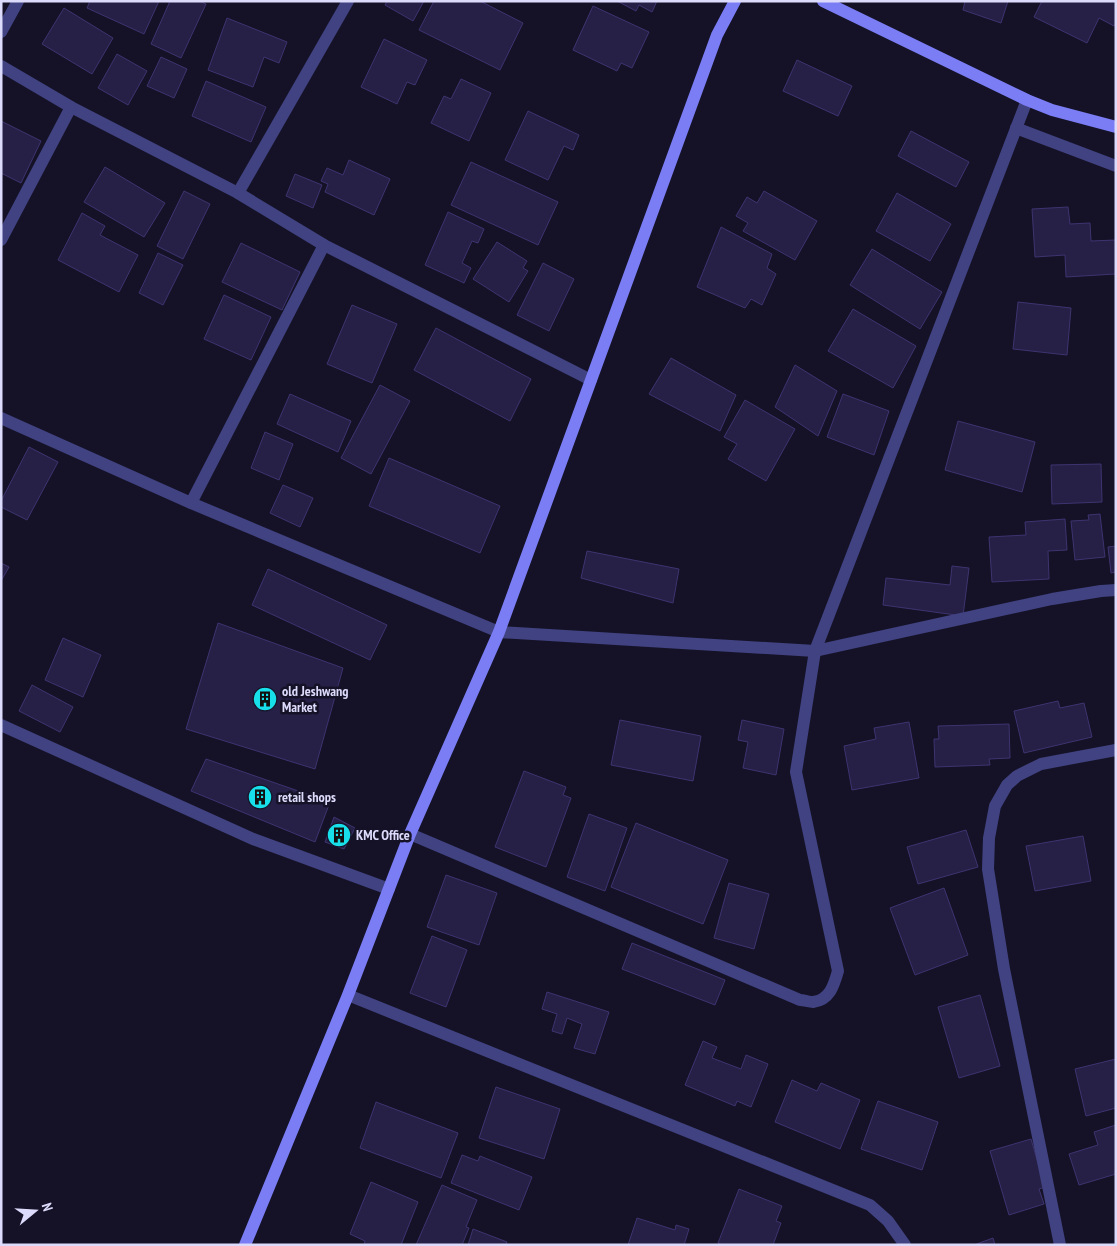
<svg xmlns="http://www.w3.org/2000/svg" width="1117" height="1246" viewBox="0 0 1117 1246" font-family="'PT Sans Narrow',sans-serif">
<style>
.building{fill:#262046;stroke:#3d3470}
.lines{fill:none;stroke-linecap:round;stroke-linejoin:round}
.street{stroke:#414282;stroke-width:12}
.secondary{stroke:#7a7df4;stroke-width:12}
.labels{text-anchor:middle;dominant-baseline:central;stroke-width:5;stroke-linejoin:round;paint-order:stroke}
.poi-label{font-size:14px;font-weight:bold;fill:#dddbfc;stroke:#151227;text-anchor:start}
</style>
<rect width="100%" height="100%" fill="#151227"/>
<!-- building -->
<g class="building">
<polygon points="90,1 159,1 144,34 87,8"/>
<polygon points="170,1 199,1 206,4 181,58 151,44"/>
<polygon points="387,1 424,1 413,21 385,5"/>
<polygon points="434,1 480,1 523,23 500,70 419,30"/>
<polygon points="617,1 657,1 652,12 639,5 636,11"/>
<polygon points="965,1 1008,1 1001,23 963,10"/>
<polygon points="1042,1 1116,1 1116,23 1114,26 1099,18 1087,43 1034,17"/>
<polygon points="593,6 649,32 632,68 621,63 617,71 573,50"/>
<polygon points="64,8 113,38 92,74 42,44"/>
<polygon points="227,18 287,42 279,63 264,57 253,87 208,70"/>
<polygon points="384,39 427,60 415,85 407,82 397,104 361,87"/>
<polygon points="117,54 147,71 128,105 98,88"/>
<polygon points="161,57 187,69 174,98 147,86"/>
<polygon points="797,60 852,86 838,116 783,91"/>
<polygon points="461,79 491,93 469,141 431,123 444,96 451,99"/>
<polygon points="206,81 266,107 251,142 192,116"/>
<polygon points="528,111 579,135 573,150 564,146 548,180 505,160"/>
<polygon points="1,121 41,141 21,183 1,173"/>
<polygon points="911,131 969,162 956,187 898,156"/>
<polygon points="349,160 390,179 374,215 325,192 328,184 321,181 327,168 343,175"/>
<polygon points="471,162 558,202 538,245 451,205"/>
<polygon points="105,167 165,203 144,237 84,202"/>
<polygon points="295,174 322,185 313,208 286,196"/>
<polygon points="184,191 210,204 183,259 157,246"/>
<polygon points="764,191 817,221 795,260 743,231 748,223 736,216 747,197 757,203"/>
<polygon points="897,193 951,224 930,261 876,231"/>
<polygon points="1068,207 1070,224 1090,223 1091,241 1116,240 1116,277 1115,274 1066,277 1065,255 1035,257 1032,209"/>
<polygon points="448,212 484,229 478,243 472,241 462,263 471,268 464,283 425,265"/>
<polygon points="82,213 105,226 100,235 138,255 119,292 58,260"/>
<polygon points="721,227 772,254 767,268 776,274 762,305 751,299 745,308 697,287"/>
<polygon points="497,242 527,261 523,268 528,271 509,302 473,279"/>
<polygon points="241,243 300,272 282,310 222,282"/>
<polygon points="872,249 942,292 920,329 850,285"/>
<polygon points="158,253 183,265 163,305 139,293"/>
<polygon points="543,263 574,279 549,331 517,315"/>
<polygon points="224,295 271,317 251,360 204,339"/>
<polygon points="1018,302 1071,308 1067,355 1013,349"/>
<polygon points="352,305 397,324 372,383 327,364"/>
<polygon points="853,309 916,346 893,388 828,351"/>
<polygon points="436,328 531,379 510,421 414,370"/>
<polygon points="671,358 736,395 720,431 649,394"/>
<polygon points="795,365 837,391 818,436 775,407"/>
<polygon points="380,385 410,401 371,474 341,458"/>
<polygon points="290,394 351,421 338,452 277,424"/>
<polygon points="843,394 889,411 874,455 827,437"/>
<polygon points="745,400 795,429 766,481 728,459 737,444 724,437"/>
<polygon points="958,421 1035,442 1022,492 945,470"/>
<polygon points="265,432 293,444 279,480 251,468"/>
<polygon points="29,447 58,462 27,520 1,507 1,501"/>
<polygon points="389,458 500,506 480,553 369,506"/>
<polygon points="1101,464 1102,502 1052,504 1051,465"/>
<polygon points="283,485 313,498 300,527 270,513"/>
<polygon points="1100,514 1105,557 1075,560 1071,521 1089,520 1088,515"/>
<polygon points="1065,519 1067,550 1048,551 1049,579 992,582 989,537 1026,535 1025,522"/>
<polygon points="1116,546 1116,572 1111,573 1108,547"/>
<polygon points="587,551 679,569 673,603 581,578"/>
<polygon points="1,563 9,567 1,581"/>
<polygon points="952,566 969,568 963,616 883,605 886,578 950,585"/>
<polygon points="268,569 387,625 370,660 252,605"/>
<polygon points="218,623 343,668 315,769 186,729"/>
<polygon points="63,638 101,655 83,697 45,680"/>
<polygon points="32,685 73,707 60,732 19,711"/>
<polygon points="1058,701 1060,708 1084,703 1092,737 1024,753 1014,711"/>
<polygon points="620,720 701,736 693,781 611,765"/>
<polygon points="742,720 784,729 776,775 743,768 748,742 738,740"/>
<polygon points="909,722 919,778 852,790 844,746 876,739 874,728"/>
<polygon points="1009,724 1010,758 989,759 990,765 935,767 934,739 939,739 938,726"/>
<polygon points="206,759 330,802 315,842 191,791"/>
<polygon points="524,771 566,787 563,795 571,798 546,867 495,847"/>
<polygon points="589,814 627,828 605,891 567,877"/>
<polygon points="334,817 355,828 344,849 325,842"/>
<polygon points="636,823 728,860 703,924 611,887"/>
<polygon points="966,830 978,867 918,884 907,847"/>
<polygon points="1083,836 1091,881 1035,891 1026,846"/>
<polygon points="446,875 497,893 479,945 427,927"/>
<polygon points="729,883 769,894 754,949 714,938"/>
<polygon points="944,888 968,955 915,975 890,908"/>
<polygon points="432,936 467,950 446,1007 410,993"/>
<polygon points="632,943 725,980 715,1005 622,969"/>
<polygon points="547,992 609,1012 595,1054 574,1048 582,1024 567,1018 562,1034 552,1031 557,1014 542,1009"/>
<polygon points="980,995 1000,1066 959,1078 938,1007"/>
<polygon points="703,1041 717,1047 712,1058 741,1069 746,1055 768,1064 751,1107 737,1101 735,1106 685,1085"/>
<polygon points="1116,1059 1116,1108 1086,1116 1075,1069"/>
<polygon points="792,1080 817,1091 821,1083 860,1100 840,1149 775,1122"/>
<polygon points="496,1087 560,1109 544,1159 479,1138"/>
<polygon points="878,1101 938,1122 922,1170 861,1149"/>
<polygon points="376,1102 458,1133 441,1178 360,1148"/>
<polygon points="1116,1125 1116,1174 1079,1185 1069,1154 1098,1145 1094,1132"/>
<polygon points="1031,1139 1045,1187 1039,1189 1044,1204 1009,1215 990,1151"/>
<polygon points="462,1155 478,1161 480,1156 532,1177 519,1210 451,1183"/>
<polygon points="371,1182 418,1202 401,1245 364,1245 365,1241 350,1234"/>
<polygon points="442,1185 477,1200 466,1227 469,1228 462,1245 416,1245"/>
<polygon points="739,1189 782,1206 776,1221 781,1223 773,1245 722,1245 718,1243"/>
<polygon points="637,1218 675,1230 676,1225 689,1229 684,1245 628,1245"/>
<polygon points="473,1229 507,1242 506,1245 468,1245"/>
<polygon points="993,1238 995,1245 974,1245"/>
</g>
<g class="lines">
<!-- street -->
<g class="street">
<polyline points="1,32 18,1"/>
<polyline points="1,66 71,107 238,193 324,245 591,380"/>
<polyline points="1016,128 1116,166"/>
<polyline points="238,193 348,1"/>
<polyline points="1,240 71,107"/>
<polyline points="1,418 191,503 499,632 815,651 1052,599 1101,591 1116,590"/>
<polyline points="191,503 324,245"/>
<polyline points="1,725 253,839 389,889"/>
<path d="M410,834L800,1000C804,1000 809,1002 813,1002C830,1000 834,985 838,971L796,772L815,651L1027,100"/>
<polyline points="348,995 870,1205 888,1221 905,1245"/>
<polyline points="1060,1245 1004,969 988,869 989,838 995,806 1007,785 1017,776 1041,764 1116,750"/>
</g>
<!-- secondary -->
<g class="secondary">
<polyline points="823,1 1027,100 1052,110 1116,127"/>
<polyline points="245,1245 348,995 410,834 499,632 717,35 735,1"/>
</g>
</g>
<!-- icons -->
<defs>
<g id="building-disc" transform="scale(1.25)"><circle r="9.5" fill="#18e0eb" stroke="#151227"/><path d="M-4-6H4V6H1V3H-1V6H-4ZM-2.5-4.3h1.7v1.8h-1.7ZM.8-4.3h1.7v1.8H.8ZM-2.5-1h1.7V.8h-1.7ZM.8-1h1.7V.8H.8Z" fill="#111"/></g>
</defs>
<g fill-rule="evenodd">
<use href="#building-disc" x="265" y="699"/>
<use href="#building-disc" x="260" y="797"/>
<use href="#building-disc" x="339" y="835"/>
</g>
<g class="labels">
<!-- poi labels -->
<g class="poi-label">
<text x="282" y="691">old Jeshwang<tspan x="282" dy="16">Market</tspan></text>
<text x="278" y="797">retail shops</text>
<text x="356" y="835">KMC Office</text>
</g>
</g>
<!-- border -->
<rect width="1117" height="1246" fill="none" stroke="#dddbfc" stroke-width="5"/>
<!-- north arrow -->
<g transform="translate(35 1211) rotate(72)" stroke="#151227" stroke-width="4" paint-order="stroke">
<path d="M0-4L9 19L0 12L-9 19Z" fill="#dddbfc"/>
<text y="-8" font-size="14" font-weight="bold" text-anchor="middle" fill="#dddbfc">N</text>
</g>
</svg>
